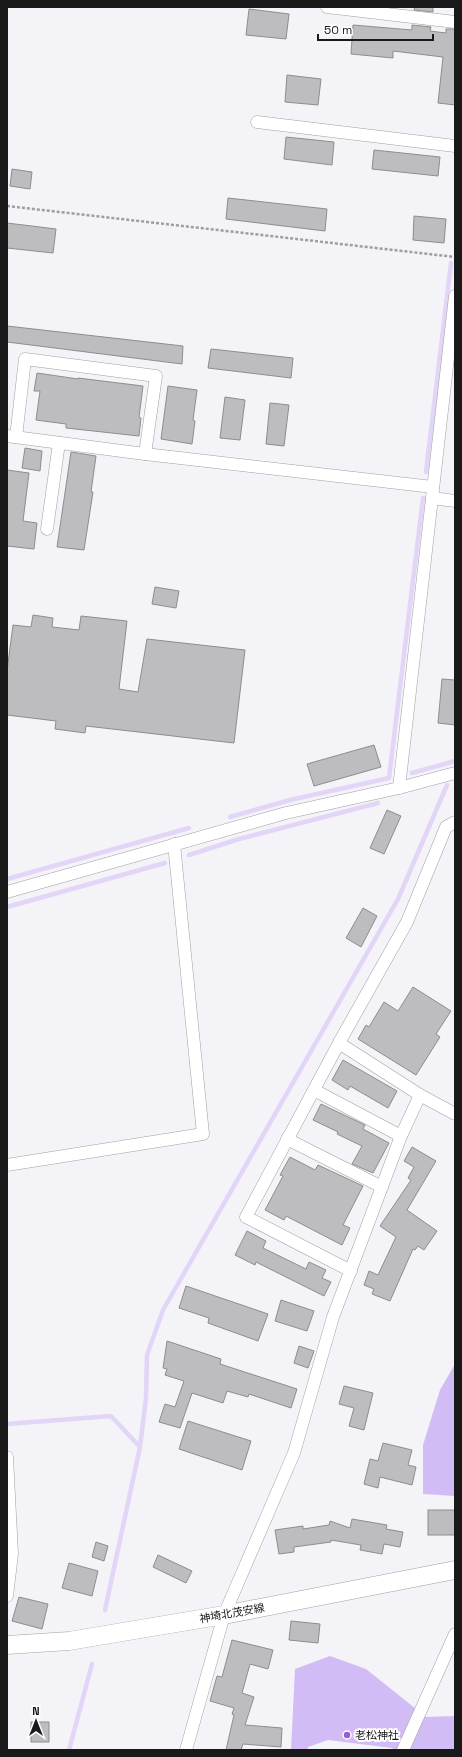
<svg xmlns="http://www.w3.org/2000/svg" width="462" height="1757" viewBox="0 0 462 1757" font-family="'Space Grotesk','Noto Sans JP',sans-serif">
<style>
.green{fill:#d2bcf5}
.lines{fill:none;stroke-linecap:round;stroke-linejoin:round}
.stream{stroke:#e2d5f7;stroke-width:4.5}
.building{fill:#bdbcbf;stroke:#8d8c8f}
.street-casing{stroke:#a1a0a3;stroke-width:13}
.secondary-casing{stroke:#a1a0a3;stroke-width:19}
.path{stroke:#9e9da0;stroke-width:2.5;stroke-dasharray:3 2;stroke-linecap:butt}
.street{stroke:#fff;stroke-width:12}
.secondary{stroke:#fff;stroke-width:18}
.poi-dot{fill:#965ed6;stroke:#fff;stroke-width:1.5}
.labels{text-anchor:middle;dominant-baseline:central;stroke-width:4;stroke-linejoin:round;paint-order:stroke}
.street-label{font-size:11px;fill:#1a191a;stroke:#fff}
.poi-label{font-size:11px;fill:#1a191a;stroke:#fff;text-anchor:start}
</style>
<rect width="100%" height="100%" fill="#f4f3f7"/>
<!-- green -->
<g class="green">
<polygon points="455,1364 455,1496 423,1494 423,1445 440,1390"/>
<polygon points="330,1656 366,1669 426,1717 455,1716 455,1750 395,1750 392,1748 328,1740 308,1747 308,1750 291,1750 295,1669"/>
</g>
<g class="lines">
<!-- stream -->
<g class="stream">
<polyline points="426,472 451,263"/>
<polyline points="412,773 455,761"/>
<polyline points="230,817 290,800 389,778 423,498"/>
<polyline points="189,855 239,839 378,803"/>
<polyline points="7,879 189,828"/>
<polyline points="7,907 165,863"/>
<polyline points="7,1424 111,1416 140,1447"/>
<polyline points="105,1610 140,1447 146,1398 147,1355 163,1310 398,899 447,785"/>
<polyline points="69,1750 92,1664"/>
</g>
</g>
<!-- building -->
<g class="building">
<polygon points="415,7 433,7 433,12 414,10"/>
<polygon points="249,9 289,14 286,39 246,35"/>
<polygon points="353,25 412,30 412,25 431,27 430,31 446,33 446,29 455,29 455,105 438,103 443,57 393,51 393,58 351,54"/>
<polygon points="287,75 321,79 318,105 285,102"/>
<polygon points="286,137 334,142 332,165 284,159"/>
<polygon points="374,150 440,157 438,176 372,169"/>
<polygon points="12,169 32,172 30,189 10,186"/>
<polygon points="228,198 327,209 325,231 226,219"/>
<polygon points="414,216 446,219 444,243 413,240"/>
<polygon points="7,223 56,229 53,253 7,248"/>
<polygon points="7,326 183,346 182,364 7,342"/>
<polygon points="211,349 293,358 291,378 208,368"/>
<polygon points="37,373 78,379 78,378 143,386 139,417 141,418 139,436 66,428 66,424 36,420 40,391 34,391"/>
<polygon points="168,386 197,390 193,420 195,421 192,444 161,439"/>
<polygon points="225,397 245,400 240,440 220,438"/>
<polygon points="270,403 289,405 284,446 266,444"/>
<polygon points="25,448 42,451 40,471 22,468"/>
<polygon points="71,452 96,456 91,492 93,492 84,550 57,547"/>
<polygon points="7,470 29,473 23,521 37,523 34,549 7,546"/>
<polygon points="155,587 179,591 176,608 152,604"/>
<polygon points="33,615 53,618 52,627 79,630 81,616 127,621 119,689 138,692 147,639 245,650 234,743 86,726 85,733 55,729 56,721 7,715 7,671 13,625 31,627"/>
<polygon points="442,679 455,680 455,725 438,723"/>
<polygon points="374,745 381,767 314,786 307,764"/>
<polygon points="387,810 401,816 384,854 370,848"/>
<polygon points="363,908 377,916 361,947 346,938"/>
<polygon points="413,987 451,1011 436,1034 440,1037 416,1075 358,1039 366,1025 369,1027 384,1002 398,1011"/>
<polygon points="343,1060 397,1091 388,1108 350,1086 348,1090 332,1080"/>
<polygon points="321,1104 365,1125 363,1129 389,1143 373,1173 352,1164 362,1146 337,1134 338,1132 313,1120"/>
<polygon points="412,1147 436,1161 407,1210 437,1231 424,1250 418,1246 415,1250 413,1249 390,1301 372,1294 374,1289 364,1285 369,1271 378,1275 396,1237 380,1226 411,1180 408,1178 414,1167 404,1161"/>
<polygon points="290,1157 315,1170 318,1165 363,1186 343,1225 350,1228 342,1245 286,1216 284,1220 265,1210 283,1176 280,1175"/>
<polygon points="247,1231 266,1241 263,1248 306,1269 309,1262 326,1270 322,1278 331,1282 324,1296 256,1262 255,1265 235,1255"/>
<polygon points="186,1286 268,1314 258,1341 208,1323 209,1318 179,1308"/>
<polygon points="281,1300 314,1311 307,1331 275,1321"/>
<polygon points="167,1341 221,1359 220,1364 297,1389 291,1408 249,1394 248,1397 227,1391 223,1403 192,1393 180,1428 159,1422 165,1404 175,1407 184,1381 165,1375 167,1369 163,1368"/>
<polygon points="299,1346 314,1351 308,1368 294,1363"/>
<polygon points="344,1386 373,1393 364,1430 349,1426 354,1408 339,1404"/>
<polygon points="188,1421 251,1441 242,1470 179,1449"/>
<polygon points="383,1443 412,1450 408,1465 416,1467 412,1485 380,1477 378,1488 364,1484 370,1459 378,1461"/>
<rect x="428" y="1510" width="27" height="25"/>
<polygon points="352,1519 387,1525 386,1529 403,1532 400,1547 384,1544 382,1554 360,1550 361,1545 331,1540 331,1542 294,1547 294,1552 279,1554 275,1530 303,1526 303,1529 329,1525 330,1521 350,1528"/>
<polygon points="96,1542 108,1546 104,1561 92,1557"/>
<polygon points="158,1555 192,1571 186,1583 153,1567"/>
<polygon points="69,1563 98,1571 92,1596 62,1588"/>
<polygon points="19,1597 48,1604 42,1629 12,1621"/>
<polygon points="291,1621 320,1624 318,1643 289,1640"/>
<polygon points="232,1640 273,1650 268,1669 250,1664 242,1693 254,1697 245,1725 282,1728 281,1747 243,1744 241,1750 226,1750 234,1715 232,1714 234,1708 210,1701 217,1676 222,1677"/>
<rect x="31" y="1722" width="18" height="20"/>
</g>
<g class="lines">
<!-- street casing -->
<g class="street-casing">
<g id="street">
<polyline points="327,7 455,22"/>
<polyline points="257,122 455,146"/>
<polyline points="7,436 145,454 433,487"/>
<polyline points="16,437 25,359 156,376 145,454"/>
<polyline points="432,498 455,501"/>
<polyline points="47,529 59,443"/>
<polyline points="399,788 455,296"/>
<polyline points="7,892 286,813 399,788 455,773"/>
<polyline points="340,1041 246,1217 351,1271"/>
<polyline points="314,1090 401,1136"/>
<polyline points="420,1095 342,1045 340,1041 407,922 446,827 455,822"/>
<polyline points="287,1139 382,1187"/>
<polyline points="7,1165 203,1134 174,844"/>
<polyline points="7,1457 12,1554 7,1596"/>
<polyline points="186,1750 224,1615 294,1453 333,1317 401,1136 420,1095 455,1114"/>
<polyline points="403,1750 455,1634"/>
</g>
</g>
<!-- secondary casing -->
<g class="secondary-casing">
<polyline id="secondary" points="7,1645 69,1641 224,1615 455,1570"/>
</g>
<!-- path -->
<polyline class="path" points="7,206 455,257"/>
<!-- street -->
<use href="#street" class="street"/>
<!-- secondary -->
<use href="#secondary" class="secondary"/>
</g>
<!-- markers -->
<circle class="poi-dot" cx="347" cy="1735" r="4"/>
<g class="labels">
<!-- street labels -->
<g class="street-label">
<text transform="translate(232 1613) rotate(-10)">神埼北茂安線</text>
</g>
<!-- poi labels -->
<g class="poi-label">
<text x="355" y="1735">老松神社</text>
</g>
</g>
<!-- border -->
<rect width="462" height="1757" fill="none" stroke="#1a191a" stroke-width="16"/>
<!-- north arrow -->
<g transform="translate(36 1721)" stroke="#ffffff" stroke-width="3" paint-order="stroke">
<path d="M0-3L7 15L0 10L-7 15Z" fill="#1a191a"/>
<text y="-6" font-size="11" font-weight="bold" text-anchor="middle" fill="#1a191a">N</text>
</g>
<!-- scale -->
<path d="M318 34v6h115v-6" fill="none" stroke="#1a191a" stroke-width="2"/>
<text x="324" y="34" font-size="12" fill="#1a191a" stroke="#ffffff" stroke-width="3" paint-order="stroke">50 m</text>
</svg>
